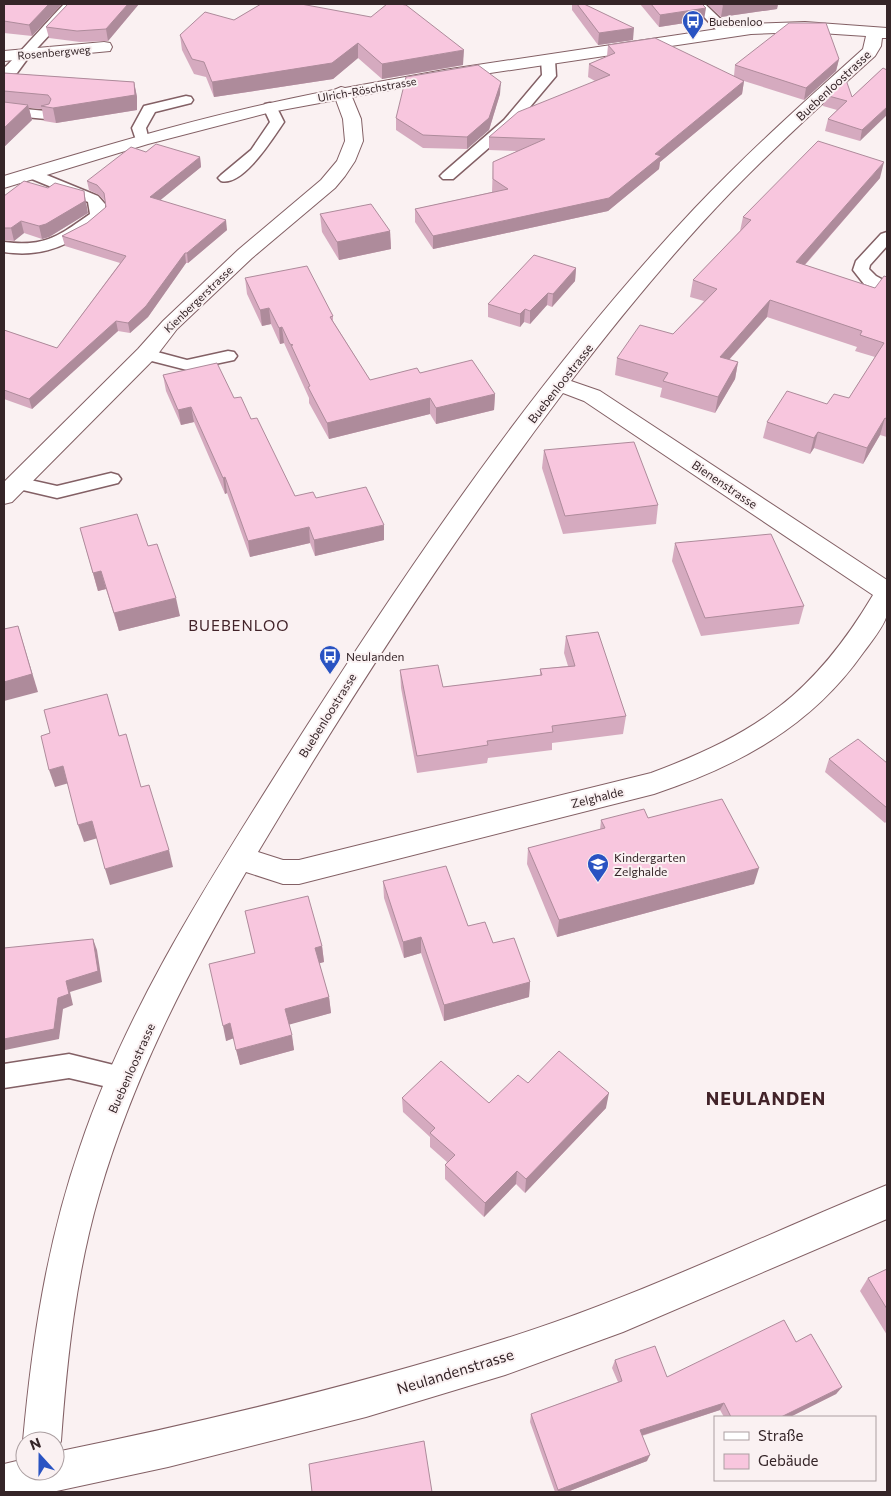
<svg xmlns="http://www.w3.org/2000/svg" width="891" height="1496" viewBox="0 0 891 1496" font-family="Commissioner,sans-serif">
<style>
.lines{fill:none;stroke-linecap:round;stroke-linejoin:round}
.lane-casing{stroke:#836065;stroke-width:3}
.street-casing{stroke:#836065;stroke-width:2}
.lane{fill:#fff;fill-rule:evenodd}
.street{fill:#fff;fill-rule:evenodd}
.wall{fill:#d5aabf}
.shaded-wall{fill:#ae8b9b}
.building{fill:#f8c6de;stroke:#ae8b9b}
.labels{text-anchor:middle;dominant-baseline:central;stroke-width:4;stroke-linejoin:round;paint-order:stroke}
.far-poi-label{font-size:11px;fill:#352528;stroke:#faf1f2;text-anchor:start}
.far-street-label{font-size:11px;fill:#352528;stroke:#faf1f2}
.street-label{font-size:12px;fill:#352528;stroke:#faf1f2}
.poi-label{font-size:12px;fill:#352528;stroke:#faf1f2;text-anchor:start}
.quarter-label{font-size:15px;letter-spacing:1px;fill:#422329;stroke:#faf1f2}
.near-street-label{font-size:15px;fill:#352528;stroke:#faf1f2}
.district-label{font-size:18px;font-weight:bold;letter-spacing:1px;fill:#422329;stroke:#faf1f2}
</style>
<rect width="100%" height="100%" fill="#faf1f2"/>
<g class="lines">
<!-- lane casing -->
<g class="lane-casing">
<g id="lane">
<path d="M64,4H78L28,58L17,73L4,76V68C8,66 56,12 64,4Z"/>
<polygon points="692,4 705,4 731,29 733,32 731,35 721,35"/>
<polygon points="548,56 555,60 556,76 514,126 453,179 443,179 440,176 443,173 504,120 542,75 541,60"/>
<polygon points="186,96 191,97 193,100 191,103 155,112 146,128 149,140 147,143 137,143 132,128 144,106"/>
<path d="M270,103L275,104L284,122C273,138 243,187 221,181L218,178L221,175L251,150L270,122L263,107L265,104Z"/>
<polygon points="4,107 46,111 51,112 53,115 51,118 46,119 4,115"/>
<path d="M32,169L98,196L105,204L106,216C102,222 94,226 88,231C61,249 36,257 4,252V242C45,247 57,237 90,214L88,202L27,177L24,174L27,171Z"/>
<polygon points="887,232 887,246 870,265 869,269 876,276 887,282 887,293 864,284 853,270 856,261 881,234"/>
<polygon points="146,349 187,360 228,351 234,352 237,356 234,360 187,370 140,358 137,354 140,350"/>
<polygon points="111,473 118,475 121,479 118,483 57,498 10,487 7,483 10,479 17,477 57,486"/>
<polygon points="69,1054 134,1070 138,1079 134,1088 125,1091 69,1078 4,1088 4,1064"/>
</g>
</g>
<!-- street casing -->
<g class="street-casing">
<g id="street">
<path d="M805,22L887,28V38H882L881,46L875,56C826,100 777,145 731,192C674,251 621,316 571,381L600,391L887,580C887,590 890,605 887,615C883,628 871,642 863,653C811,727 738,766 654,794L299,884H283L246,872C186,975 132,1080 99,1195C76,1274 67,1358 61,1441L56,1452C207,1421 357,1385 504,1339C635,1298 760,1237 887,1185V1219L623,1332L505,1375L366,1417L168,1467L52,1492H4V1464L25,1459V1471H55V1441H25V1446L23,1441C32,1341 47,1242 80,1147C126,1010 206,886 282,765C405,571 536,377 694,209C747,153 805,101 863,49L866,36L805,32L751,34L444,80L352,97L361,119L363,141L355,161L345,176L335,188L252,258L177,329L154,359L12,502L4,504V482L138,349L163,321L238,250L321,180L337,161L345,141L343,119L336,100L271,112L148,144L4,188V176C113,143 221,111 334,90L341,87L345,88L444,70L751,24ZM563,393L584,401L873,595C814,694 758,733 651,773L299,860H283L258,852C352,694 452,540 563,393Z"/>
<polygon points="104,42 110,43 112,47 110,51 4,61 4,51"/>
</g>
</g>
<!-- lane -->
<use href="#lane" class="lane"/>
<!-- street -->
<use href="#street" class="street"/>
</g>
<!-- wall -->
<g class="wall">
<polygon points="4,4 62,4 32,36 4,33"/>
<polygon points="68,4 139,4 108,41 80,42 49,38 46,27"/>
<polygon points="261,4 463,65 382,79 358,58 333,79 214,97 206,77 194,74 182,50 180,35 234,20"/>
<polygon points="572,4 584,4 633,40 598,45 572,10"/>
<polygon points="640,4 702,4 704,20 659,27"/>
<polygon points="707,4 778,4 777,9 721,17"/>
<polygon points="608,45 734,76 735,65 839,59 836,71 804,100 744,81 742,94 660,162 659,169 608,211 433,249 415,222 415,209 492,192 493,162 517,151 489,150 489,137 595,81 588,77 589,64 607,56"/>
<polygon points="883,68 860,141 825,131 828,119 837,110 823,106 825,95 852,97"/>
<polygon points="4,73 134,82 137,97 137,110 56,123 44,121 42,109 29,108 32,120 4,147"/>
<polygon points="500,94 489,130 467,149 423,148 396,130 396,118"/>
<polygon points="146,152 200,157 201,167 160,200 227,230 188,263 186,263 148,317 130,333 118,331 32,409 4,399 4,330 57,348 120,263 65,246 62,236 87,223 106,207 105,201 99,195 89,190 87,181"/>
<polygon points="880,178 805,265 875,288 887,277 887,437 880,435 863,464 814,448 810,454 763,438 767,422 849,398 875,357 855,351 857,347 767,317 729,360 738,362 735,379 715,413 660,397 662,388 615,375 617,358 673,334 704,301 690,297 693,280 740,231 743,217"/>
<polygon points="4,196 88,213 49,237 42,239 24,233 14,241 4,240"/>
<polygon points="320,214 390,231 391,249 339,260 322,232"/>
<polygon points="576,268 575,281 552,307 547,305 530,324 524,322 520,327 488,317 488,304"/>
<polygon points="245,278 333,316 333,321 370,380 420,373 495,394 494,410 436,424 430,414 329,439 309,403 309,398 284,343 280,344 271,324 262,326 247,294"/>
<polygon points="163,375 234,398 251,419 295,496 316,498 384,540 315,556 310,543 250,557 227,493 225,494 194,422 181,425 166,391"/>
<polygon points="544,450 658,505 656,524 563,534 542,468"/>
<polygon points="80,528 148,546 180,616 119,631 106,589 98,591"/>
<polygon points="675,543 804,606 799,624 701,636 672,561"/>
<polygon points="566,636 626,716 623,734 552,743 552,750 488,758 487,763 417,773 401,688 400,670 443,687 540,675 540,669 568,666 564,653"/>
<polygon points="829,759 887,763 887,821 885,823 825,772"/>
<polygon points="648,818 754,884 557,937 527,864 528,848 600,830 601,820"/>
<polygon points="383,881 468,926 493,943 530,982 529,997 444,1021 421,953 404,958 384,898"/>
<polygon points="245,911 322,946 324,962 319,963 329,997 331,1013 289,1024 294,1050 240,1065 234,1038 226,1041 255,953"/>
<polygon points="528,1083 606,1108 525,1193 516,1184 484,1217 445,1179 445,1165 447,1162 430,1147 430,1137 403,1112 402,1098 489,1103"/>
<polygon points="887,1269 887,1335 860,1291 868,1278"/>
<polygon points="796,1342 842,1387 836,1394 790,1417 724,1417 720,1410 642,1436 647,1461 567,1492 555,1492 530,1422 531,1414 618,1382 612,1368 615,1360 667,1377"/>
</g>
<!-- shaded-wall -->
<g class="shaded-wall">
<polygon points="49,4 62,4 32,36 29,25"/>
<polygon points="128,4 139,4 108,41 106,29"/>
<polygon points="733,4 778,4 777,9 721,17 723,5"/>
<polygon points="706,8 704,20 659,27 660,15"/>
<polygon points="634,28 633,40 598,45 599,33"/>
<polygon points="358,43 358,58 333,79 214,97 212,82"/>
<polygon points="464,50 463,65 382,79 382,64"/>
<polygon points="839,59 836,71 804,100 806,88"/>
<polygon points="744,81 742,94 660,162 659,169 608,211 433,249 433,236 655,154"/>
<polygon points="134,82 137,97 137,110 56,123 53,108"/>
<polygon points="501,82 500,94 489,130 467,149 467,137"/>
<polygon points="28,105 32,120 4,147 4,128"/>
<polygon points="887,107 887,115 860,141 862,130"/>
<polygon points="200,157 201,167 152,207 150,197"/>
<polygon points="884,162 880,178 793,278 796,262"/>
<polygon points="84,191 88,213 49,237 42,239 39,226"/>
<polygon points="226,220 227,230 188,263 187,253"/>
<polygon points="21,221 24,233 14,241 11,228"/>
<polygon points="390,231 391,249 339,260 337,242"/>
<polygon points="185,253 186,263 148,317 130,333 128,323"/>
<polygon points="576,268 575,281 552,307 553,294"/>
<polygon points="548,293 547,305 530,324 530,311"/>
<polygon points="770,300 767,317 717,373 720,357"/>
<polygon points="269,308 271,324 262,326 260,310"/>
<polygon points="525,309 524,322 520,327 520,314"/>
<polygon points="116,321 118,331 32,409 29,399"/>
<polygon points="282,327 284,343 280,344 279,328"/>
<polygon points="738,362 735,379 715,413 718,397"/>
<polygon points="495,394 494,410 436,424 436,408"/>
<polygon points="430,398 430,414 329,439 327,423"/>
<polygon points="191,407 194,422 181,425 178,410"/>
<polygon points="885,418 880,435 863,464 867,448"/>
<polygon points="818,432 814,448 810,454 814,438"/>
<polygon points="225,477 227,493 225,494 223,478"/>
<polygon points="384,525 384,540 315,556 314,540"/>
<polygon points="309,527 310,543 250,557 248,541"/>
<polygon points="101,571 106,589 98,591 93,573"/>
<polygon points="176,598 180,616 119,631 114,613"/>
<polygon points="18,626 38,692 4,701 4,682"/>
<polygon points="63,766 69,783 55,787 49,770"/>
<polygon points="92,821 98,838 84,842 78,825"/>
<polygon points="169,850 173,867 110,885 105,869"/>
<polygon points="759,868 754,884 557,937 559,920"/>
<polygon points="421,937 421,953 404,958 403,942"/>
<polygon points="93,939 97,950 102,982 70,992 73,1005 63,1009 59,1039 5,1050 4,1047 4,1039 58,998 66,981"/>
<polygon points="322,946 324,962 317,964 315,948"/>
<polygon points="530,982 529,997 444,1021 444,1005"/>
<polygon points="329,997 331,1013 288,1025 285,1009"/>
<polygon points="230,1023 234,1038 226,1041 223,1026"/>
<polygon points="292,1035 294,1050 240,1065 236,1050"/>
<polygon points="609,1093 606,1108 525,1193 526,1179"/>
<polygon points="517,1171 516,1184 484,1217 485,1203"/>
<polygon points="842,1387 836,1394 790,1417 781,1417"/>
<polygon points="724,1403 720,1410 637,1437 640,1430"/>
<polygon points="650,1455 647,1461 567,1492 557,1492 558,1490"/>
</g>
<!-- building -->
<g class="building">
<polygon points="4,4 49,4 29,25 4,21"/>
<polygon points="68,4 128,4 106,29 77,31 46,27"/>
<polygon points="261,4 301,4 371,17 387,4 399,4 406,5 464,50 382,64 358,43 332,63 212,82 204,62 192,59 180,35 205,12 234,20"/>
<polygon points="577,4 584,4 634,28 599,33"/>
<polygon points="651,4 702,4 706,8 660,15"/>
<polygon points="721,4 733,4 723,5"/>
<polygon points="789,23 826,23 839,59 806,88 735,65"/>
<polygon points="655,38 744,81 655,154 661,156 609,198 433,236 415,209 508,189 493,179 493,162 545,139 489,137 518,112 610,75 589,64 615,53 608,45"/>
<polygon points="478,65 501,82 489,118 467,137 423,135 396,118 406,77"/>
<polygon points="883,68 887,70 887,107 862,130 828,119 847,101 825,95 845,77 852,97"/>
<polygon points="4,73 134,82 135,95 53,108 41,106 49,104 51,99 48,95 4,91"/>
<polygon points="4,102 28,105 4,128"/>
<polygon points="818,141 884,162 796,262 875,288 884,276 887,277 887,419 885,418 867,448 818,432 814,438 767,422 787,391 827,404 834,394 849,398 884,343 860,335 862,331 770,300 720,357 738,362 718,397 663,381 668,373 617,358 640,325 673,334 717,289 693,280 751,220 743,217"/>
<polygon points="156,144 200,157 150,197 226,220 187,253 185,253 146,306 128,323 116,321 29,399 4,390 4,330 57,348 126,256 62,236 87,223 106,207 104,193 97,185 87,181 131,147 146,152"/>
<polygon points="24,181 48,188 55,183 84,191 85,201 46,224 39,226 21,221 11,228 4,228 4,196"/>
<polygon points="371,204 390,231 337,242 320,214"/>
<polygon points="534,255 576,268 553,294 548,293 530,311 525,309 520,314 488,304"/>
<polygon points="307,266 333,316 330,317 370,380 417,368 420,373 472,360 495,394 436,408 430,398 327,423 308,387 310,386 291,345 293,345 290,344 282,327 279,328 269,308 260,310 245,278"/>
<polygon points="217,363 234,398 241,397 251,419 257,418 295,496 313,492 316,498 366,487 384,525 314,540 309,527 248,541 225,477 223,478 191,407 178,410 163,375"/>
<polygon points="634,442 658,505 565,516 544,450"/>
<polygon points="137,514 148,546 157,544 176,598 114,613 101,571 93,573 80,528"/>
<polygon points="771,534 804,606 705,618 675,543"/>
<polygon points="18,626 32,674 4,682 4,629"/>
<polygon points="598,632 626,716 552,726 553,732 487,741 488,745 417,756 400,670 438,665 443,687 542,675 540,669 575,666 566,636"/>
<polygon points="107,694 119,736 126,734 141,787 149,785 169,850 105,869 92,821 78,825 63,766 49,770 41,736 50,733 44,710"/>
<polygon points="858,739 887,763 887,808 829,759"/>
<polygon points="722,799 759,868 559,920 528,848 605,828 601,820 644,809 648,818"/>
<polygon points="446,866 468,926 485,922 493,943 514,938 530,982 444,1005 421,937 403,942 383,881"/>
<polygon points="308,896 322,946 315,948 329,997 285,1009 292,1035 236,1050 230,1023 223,1026 209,964 255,953 245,911"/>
<polygon points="93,939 98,971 66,981 69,994 58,998 54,1029 4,1039 4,948"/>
<polygon points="559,1051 609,1093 526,1179 517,1171 485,1203 445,1165 455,1155 430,1133 435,1128 402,1098 441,1061 489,1103 518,1075 528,1083"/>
<polygon points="887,1269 887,1309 868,1278"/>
<polygon points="784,1320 796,1342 811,1334 842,1387 781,1417 731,1417 724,1403 640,1430 650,1455 558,1490 531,1414 622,1381 615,1360 655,1346 667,1377"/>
<polygon points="424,1441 432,1492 312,1492 309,1464"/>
</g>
<!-- icons -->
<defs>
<g id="bus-pin" transform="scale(1.125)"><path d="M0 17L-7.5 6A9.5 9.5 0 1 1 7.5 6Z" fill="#2953c2" stroke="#faf1f2"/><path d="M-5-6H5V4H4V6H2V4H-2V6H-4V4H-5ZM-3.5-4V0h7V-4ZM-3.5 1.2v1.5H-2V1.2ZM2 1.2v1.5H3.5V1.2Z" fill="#fff"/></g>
<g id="school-pin" transform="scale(1.125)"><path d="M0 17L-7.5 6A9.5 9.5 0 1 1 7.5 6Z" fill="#2953c2" stroke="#faf1f2"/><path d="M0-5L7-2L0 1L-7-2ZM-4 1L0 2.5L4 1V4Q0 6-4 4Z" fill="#fff"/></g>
</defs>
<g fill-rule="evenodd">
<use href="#bus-pin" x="693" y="21"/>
<use href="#bus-pin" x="330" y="656"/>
<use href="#school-pin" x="598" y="864"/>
</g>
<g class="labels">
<!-- far-poi labels -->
<g class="far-poi-label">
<text x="709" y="21">Buebenloo</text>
</g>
<!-- far-street labels -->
<g class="far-street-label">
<text transform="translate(54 52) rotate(-5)">Rosenbergweg</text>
<text transform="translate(367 89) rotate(-10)">Ulrich-Röschstrasse</text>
<text transform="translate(198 299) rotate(-44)">Kienbergerstrasse</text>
</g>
<!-- street labels -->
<g class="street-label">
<text transform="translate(833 85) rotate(-43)">Buebenloostrasse</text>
<text transform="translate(560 383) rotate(-52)">Buebenloostrasse</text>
<text transform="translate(725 484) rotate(34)">Bienenstrasse</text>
<text transform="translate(327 715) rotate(-58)">Buebenloostrasse</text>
<text transform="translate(597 797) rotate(-14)">Zelghalde</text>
<text transform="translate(131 1068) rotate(-66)">Buebenloostrasse</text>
</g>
<!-- poi labels -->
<g class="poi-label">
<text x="346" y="656">Neulanden</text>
<text x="614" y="857">Kindergarten<tspan x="614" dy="14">Zelghalde</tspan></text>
</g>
<!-- quarter labels -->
<g class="quarter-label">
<text x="239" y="625">BUEBENLOO</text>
</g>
<!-- near-street labels -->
<g class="near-street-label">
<text transform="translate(455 1371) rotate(-17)">Neulandenstrasse</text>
</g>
<!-- district labels -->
<g class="district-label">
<text x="766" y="1098">NEULANDEN</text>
</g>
</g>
<!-- border -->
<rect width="891" height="1496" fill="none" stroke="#352528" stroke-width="10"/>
<!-- legend -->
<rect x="714" y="1416" width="162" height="65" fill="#faf1f2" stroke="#ab9fa1"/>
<rect x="724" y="1432" width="25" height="8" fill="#ffffff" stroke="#ab9fa1"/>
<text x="758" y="1441" font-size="15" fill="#352528">Straße</text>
<rect x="724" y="1454" width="25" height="15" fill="#f8c6de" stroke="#ab9fa1"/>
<text x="758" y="1466" font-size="15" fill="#352528">Gebäude</text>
<!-- north arrow -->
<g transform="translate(40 1456) rotate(339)"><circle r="24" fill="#faf1f2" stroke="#ab9fa1"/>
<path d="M0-4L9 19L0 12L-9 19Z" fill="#2953c2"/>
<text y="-8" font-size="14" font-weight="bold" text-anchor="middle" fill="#352528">N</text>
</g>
</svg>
